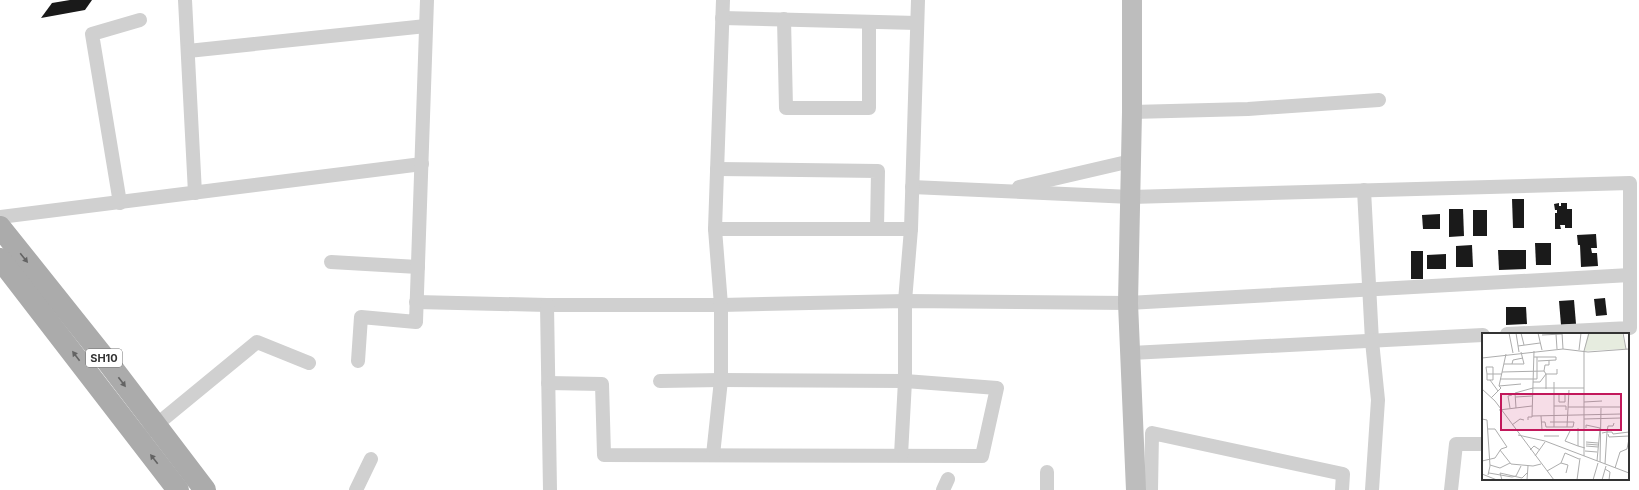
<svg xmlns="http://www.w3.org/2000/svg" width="1639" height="490" viewBox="0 0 1639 490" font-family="Inter,sans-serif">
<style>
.building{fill:#1a1a1a}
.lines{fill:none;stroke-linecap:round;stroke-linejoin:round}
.street{stroke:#d0d0d0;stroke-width:14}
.secondary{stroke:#bdbdbd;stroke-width:20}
.primary{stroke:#ababab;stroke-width:22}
.oneway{fill:#636363}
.labels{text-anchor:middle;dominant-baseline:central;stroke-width:4;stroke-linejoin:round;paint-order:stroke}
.shield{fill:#fff;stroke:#707070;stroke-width:1}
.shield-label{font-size:11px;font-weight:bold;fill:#333}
.inset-road{fill:none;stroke:#adadad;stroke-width:1}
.view{fill:#c2185b;fill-opacity:0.15;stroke:#c2185b;stroke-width:2}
.inset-edge{fill:none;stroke:#333;stroke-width:2}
</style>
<rect width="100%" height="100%" fill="#fff"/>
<!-- building -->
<g class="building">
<polygon points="70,0 92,0 85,10 41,18 52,3"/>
<polygon points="1512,199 1524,199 1524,228 1513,228"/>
<polygon points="1559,203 1559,206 1561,206 1561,203 1567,203 1567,209 1572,209 1572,228 1565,228 1565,225 1560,225 1561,229 1555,229 1555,213 1557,213 1557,210 1555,210 1554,204"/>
<polygon points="1449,209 1463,209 1464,236 1449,237"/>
<rect x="1473" y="210" width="14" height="26"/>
<polygon points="1440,214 1440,229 1423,229 1422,215"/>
<polygon points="1596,234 1597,248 1591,248 1592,253 1597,253 1598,266 1581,267 1580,245 1578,245 1577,235"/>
<polygon points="1535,243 1551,243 1551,265 1536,265"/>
<polygon points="1472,245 1473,267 1456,267 1456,246"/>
<polygon points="1498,250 1526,250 1526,269 1499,270"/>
<rect x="1411" y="251" width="12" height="28"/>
<polygon points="1446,254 1446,269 1427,269 1427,255"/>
<polygon points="1605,298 1607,315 1596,316 1594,299"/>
<polygon points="1574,300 1576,324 1561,325 1559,301"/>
<polygon points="1506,307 1526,307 1527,324 1506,325"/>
</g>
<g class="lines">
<!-- street -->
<g class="street">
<polyline points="185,0 195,193"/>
<polyline points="722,18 917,23"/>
<polyline points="784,19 786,108 869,108 869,22"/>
<polyline points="188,51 426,26"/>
<polyline points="1132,112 1248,109 1379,100"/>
<polyline points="717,169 878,171 877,229"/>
<polyline points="912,187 1131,197 1630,183 1630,328 1507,334"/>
<polyline points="1019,187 1131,161"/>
<polyline points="1364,190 1372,341 1378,400 1372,490"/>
<polyline points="120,203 92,34 140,20"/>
<polyline points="0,217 422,164"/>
<polyline points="715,229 911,229"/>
<polyline points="331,262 418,267"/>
<polyline points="416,302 547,305 721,305 905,301 1128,303 1630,275"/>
<polyline points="547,305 550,490"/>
<polyline points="1131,353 1483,335"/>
<polyline points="358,361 361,317 416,322 427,0"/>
<polyline points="548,383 602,384 604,455 982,456 997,388 905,381 721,380 660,381"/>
<polyline points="150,430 257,342 309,363"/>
<polyline points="713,455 721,380 721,305 715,229 723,0"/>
<polyline points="901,455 905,381 905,301 911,229 918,0"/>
<polyline points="356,490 371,459"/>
<polyline points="943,490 948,479"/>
<polyline points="1047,490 1047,472"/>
<polyline points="1151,490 1152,433 1343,474 1342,490"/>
<polyline points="1451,490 1456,444 1483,444"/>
</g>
<!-- secondary -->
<polyline class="secondary" points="1132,0 1132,112 1128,303 1136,490"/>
<!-- primary -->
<g class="primary">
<polyline points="0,227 107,361 205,490"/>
<polyline points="0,259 178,490"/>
</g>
</g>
<!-- one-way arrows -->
<defs><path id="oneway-solid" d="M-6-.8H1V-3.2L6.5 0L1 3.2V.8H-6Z"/></defs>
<g class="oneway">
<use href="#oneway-solid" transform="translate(24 258) rotate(51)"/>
<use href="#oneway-solid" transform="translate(76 356) rotate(-127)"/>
<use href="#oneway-solid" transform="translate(122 382) rotate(53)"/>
<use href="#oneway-solid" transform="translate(154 459) rotate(-128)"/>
</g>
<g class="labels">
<!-- shield labels -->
<rect class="shield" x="86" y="349" width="36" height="18" rx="3"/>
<g class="shield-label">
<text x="104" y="358">SH10</text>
</g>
</g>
<!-- overview -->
<g transform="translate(1482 333)">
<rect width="147" height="147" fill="#fff"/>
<path d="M106,0H140L144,16L102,18Z" fill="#e6ecdf"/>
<path class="inset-road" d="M27,0L31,20M34,0L37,19M39,0L42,12M56,0L60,17M80,0L81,16M141,0L144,16M74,1L75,16M60,2L80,1M36,13L58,10M97,17L99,0M52,24H74V27L56,28M0,25L81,16L106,19L147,16M22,31H42L39,19M30,31L31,27L41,25M62,38L63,32H67V27M20,39L62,38L64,41M5,41L4,34H11V47H5V41H20M18,46H55V24M8,47L16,58M51,49H58L64,41M17,53L39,51M0,56L13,68L72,147M64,56V41H75V36M77,62V69H83V62M33,64L51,63M9,65L19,55L17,53L24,21M102,69L120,68M72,73H84V77M86,74H139V85L102,86M28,75L26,63L30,62M34,75L33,60L51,55H102M17,77L50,73M50,83L139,81M59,83L60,97M0,86L5,87L8,133L6,142M46,87V84H50L52,18M59,89H63L64,94H91L92,89H68M132,90L131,93H126L125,99H130L131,101L147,99M30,92L38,86L42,87M72,94V49M85,94L87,57M96,95V113L103,115M104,95V92L118,95L115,128M89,96L83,108L96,113M120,100L125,99L123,131M126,101L127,104L147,103M36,102L63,108L147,140M62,103H77M104,109L116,110M104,111L116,112M104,113L116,114M18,117L29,131L51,133L59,131M48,117L52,113L58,117M103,118L115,119M53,123L63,109M102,123V18L107,0M0,128L13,125L19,116L25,114L13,96H6M118,129L119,75M79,130L86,132L84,140M8,132L18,135L28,130M133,135L138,119L145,116L147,106M123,136L128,139L127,147M65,138L79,130L83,120L97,126M7,140L30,144L34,143L39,133M0,141L15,147M20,147L18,140L40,145L46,139M45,147L46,133M95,147L98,125M111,147L116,130M120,147L124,133"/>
<path class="view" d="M19,61H139V97H19Z"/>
<rect width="147" height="147" class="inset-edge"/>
</g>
</svg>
